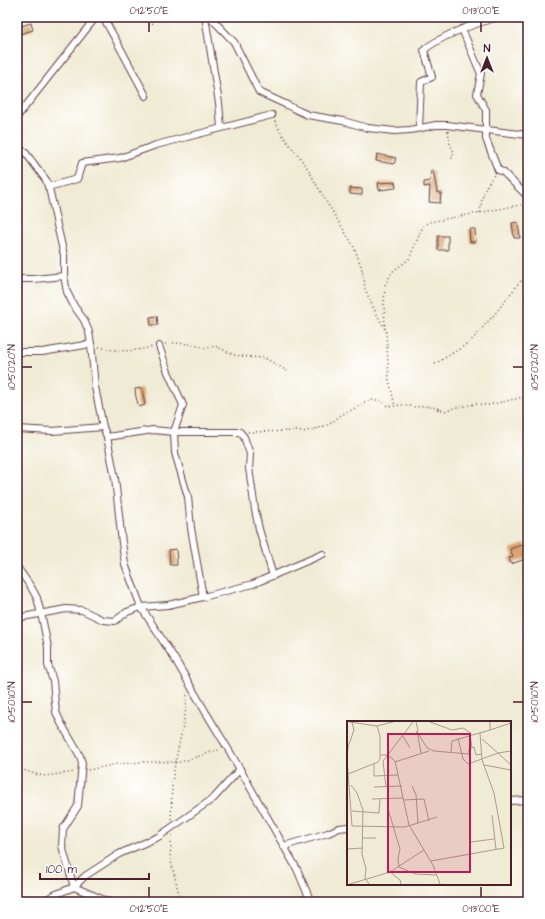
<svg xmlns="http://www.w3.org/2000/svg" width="545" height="919" viewBox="0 0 545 919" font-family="'Architects Daughter',sans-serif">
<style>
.building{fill:#d8a16d}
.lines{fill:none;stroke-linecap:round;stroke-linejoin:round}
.minor-casing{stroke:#633e44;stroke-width:8}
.path{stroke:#633e44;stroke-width:1.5;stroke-dasharray:1 3;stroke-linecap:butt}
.minor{stroke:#fff;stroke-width:6}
.ticks{fill:none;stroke:#4a1f2b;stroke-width:1.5}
.inset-road{fill:none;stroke:#ae9990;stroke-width:1}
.view{fill:#c2185b;fill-opacity:0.15;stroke:#c2185b;stroke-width:2}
.inset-edge{fill:none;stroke:#4a1f2b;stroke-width:2}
.neatline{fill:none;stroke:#4a1f2b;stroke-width:1.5}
.ticks-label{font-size:10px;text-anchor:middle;fill:#4a1f2b}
</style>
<rect width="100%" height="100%" fill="#fff"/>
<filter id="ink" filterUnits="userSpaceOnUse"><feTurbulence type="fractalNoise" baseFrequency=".025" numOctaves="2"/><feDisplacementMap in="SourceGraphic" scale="8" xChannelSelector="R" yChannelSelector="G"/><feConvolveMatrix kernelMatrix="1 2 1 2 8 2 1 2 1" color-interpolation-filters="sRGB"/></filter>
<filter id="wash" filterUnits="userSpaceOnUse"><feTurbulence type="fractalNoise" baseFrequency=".012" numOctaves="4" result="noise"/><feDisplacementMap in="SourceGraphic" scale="16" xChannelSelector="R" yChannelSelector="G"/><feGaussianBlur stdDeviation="0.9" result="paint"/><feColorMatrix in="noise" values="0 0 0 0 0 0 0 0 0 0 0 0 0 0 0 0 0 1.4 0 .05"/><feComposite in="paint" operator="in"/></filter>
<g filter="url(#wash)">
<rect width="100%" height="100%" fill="#f0ebd4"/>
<g id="blocks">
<!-- building -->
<g class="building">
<polygon points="31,23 33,30 20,34 18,27"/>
<polygon points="377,154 396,158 394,164 376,161"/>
<polygon points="431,170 433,170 437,192 441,193 440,203 429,202 430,186 424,187 424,182 430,181"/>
<polygon points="395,182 396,188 379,190 378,183"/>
<polygon points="350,188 362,189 362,195 350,194"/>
<polygon points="518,222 520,238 514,238 512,223"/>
<polygon points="469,229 475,229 476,242 470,242"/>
<rect x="438" y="236" width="10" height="14"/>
<polygon points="157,316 158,325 151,325 150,317"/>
<polygon points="142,388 145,405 139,407 136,397 135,389"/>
<polygon points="525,544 528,551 528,558 511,564 509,558 513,557 510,549"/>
<polygon points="176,549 177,565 170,565 169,550"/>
</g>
</g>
</g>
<g filter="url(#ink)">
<use href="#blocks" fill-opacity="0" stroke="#633e44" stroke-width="1"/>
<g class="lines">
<!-- minor casing -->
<g class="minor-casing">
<g id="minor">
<polyline points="103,17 117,42 146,96"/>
<polyline points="205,17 219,103 221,128"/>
<polyline points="210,17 234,42 259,92 287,105 299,111 308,115 343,121 368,128 394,131 410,130 436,125 447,125 487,130 528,135"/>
<polyline points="462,29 481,74 477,94 486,110 486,139 498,170 503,172 528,197"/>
<polyline points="17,117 96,17"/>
<path d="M419,128L421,82L432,77L424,50C443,34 474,24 498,17"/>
<polyline points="17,148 25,152 46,180 50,192 57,225 64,255 64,276 67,292 74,306 84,320 89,332 91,344 95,387 103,427 107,437 115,478 122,543 125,564 141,607 176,661 205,711 230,752 297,869 311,902"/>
<polyline points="48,187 77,179 82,163 120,158 156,145 272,115"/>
<polyline points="17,279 34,279 64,276"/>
<polyline points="159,346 168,372 183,405 174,432 175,453 188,497 191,528 203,597"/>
<polyline points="17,352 42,352 91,344"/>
<polyline points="17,429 52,431 103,427"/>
<polyline points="107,437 153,430 174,432 240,432 244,437 250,454 249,468 255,510 259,529 273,576"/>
<polyline points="17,567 31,587 37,598 43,622 48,647 48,665 53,681 55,703 56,712 61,723 76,749 80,756 82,763 78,806 63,829 62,846 74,887 109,902"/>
<polyline points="17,618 66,609 82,610 103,620 115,621 127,612 141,607 168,605 203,597 253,584 323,554"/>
<polyline points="510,801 528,800"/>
<polyline points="284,846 328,833 339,828 348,827"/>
<polyline points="42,902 54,895 74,887 85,876 119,854 158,837 214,798 240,769"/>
</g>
</g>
<!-- path -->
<g class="path">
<polyline points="147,17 153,24"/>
<polyline points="275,121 280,131 288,143 299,156 308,169 315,182 327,203 353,245 361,266 364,279 365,289 373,307 386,331 389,380 395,406"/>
<polyline points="448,131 450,144 454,152 451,160"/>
<path d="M480,213C482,196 484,188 494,175"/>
<polyline points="385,329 384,305 385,285 392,272 409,259 423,226 429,222 526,204"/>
<polyline points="165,344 173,343 190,344 206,348 215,346 234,355 249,357 265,358 287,371"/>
<path d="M99,347C118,352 132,352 152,347"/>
<polyline points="435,364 469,343 494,315 519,283 528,274"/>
<polyline points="248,432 297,431 303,432 322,427 330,424 341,415 360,406 365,402 373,400 378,400 381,401 387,406 393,406 402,405 415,407 424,406 438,408 436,409 447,411 454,408 475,404 489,405 528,396"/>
<polyline points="17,768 35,774 45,776 74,772"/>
<polyline points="88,770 117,764 141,762 181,762 221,749"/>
<path d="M171,819C172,805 171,790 173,776C177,748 186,721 187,692"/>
<polyline points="172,835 170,857 174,873 179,895 179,902"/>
</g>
<!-- minor -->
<use href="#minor" class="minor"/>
</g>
</g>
<!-- ticks -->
<path class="ticks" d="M149,22V32M481,22V32M22,367H32M513,367H523M22,702H32M513,702H523M149,887V897M481,887V897"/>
<!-- overview -->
<g transform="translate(347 721)">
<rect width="164" height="164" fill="#f0ebd4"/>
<path class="inset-road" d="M3,1L30,5L46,1M5,1L7,9L1,26L0,38L5,105L58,106L90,96M83,1L105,9L116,7L124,12M143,9L164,2M70,10L74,32M123,13L125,27M68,14L71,9L69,1M72,14L80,27L87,30L122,33V28L127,26L129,34L135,33M56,15L63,27M111,17L116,38L121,43L151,32L164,44M135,18L151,32L164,30M104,32L105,20L143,9V1M34,34H41L48,40L62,104L86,144L93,163M48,41L82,30M27,43V55L51,54M137,44L164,49M1,53L31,41L33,38V15L30,5M4,64L10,72L16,89L15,133L19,148L18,157L22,163M65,65L69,74L71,102M27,66L55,65M39,66L36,40L66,1M25,78L56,77M57,79L77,78L82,100M41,88L53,128L51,138L52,146L68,153L89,154M5,90L32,92L33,78M145,94L149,128M16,117H29M124,121L147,118M0,128L16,127M84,140L157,127L147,72L135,39L133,12M43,151L53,159L54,163M3,163L43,151L77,129"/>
<path class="view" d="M41,13H123V151H41Z"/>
<rect width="164" height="164" class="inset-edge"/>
</g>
<!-- margin -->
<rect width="545" height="919" fill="none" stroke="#fff" stroke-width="44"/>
<!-- north arrow -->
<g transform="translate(487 58)" stroke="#ffffff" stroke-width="3" paint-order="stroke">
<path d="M0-3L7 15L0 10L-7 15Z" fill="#4a1f2b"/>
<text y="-6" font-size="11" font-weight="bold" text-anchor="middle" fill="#4a1f2b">N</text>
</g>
<!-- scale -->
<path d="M40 873v6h109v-6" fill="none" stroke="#4a1f2b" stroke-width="2"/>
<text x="46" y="873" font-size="12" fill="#4a1f2b" stroke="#ffffff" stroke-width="3" paint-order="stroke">100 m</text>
<rect x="22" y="22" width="501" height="875" class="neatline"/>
<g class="ticks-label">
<text x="149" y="14">0°12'50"E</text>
<text x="481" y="14">0°13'00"E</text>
<text transform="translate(11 367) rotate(-90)" y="4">10°50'20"N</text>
<text transform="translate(534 367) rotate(-90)" y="4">10°50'20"N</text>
<text transform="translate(11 702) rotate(-90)" y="4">10°50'10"N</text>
<text transform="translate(534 702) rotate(-90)" y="4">10°50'10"N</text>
<text x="149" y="912">0°12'50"E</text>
<text x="481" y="912">0°13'00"E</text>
</g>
</svg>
